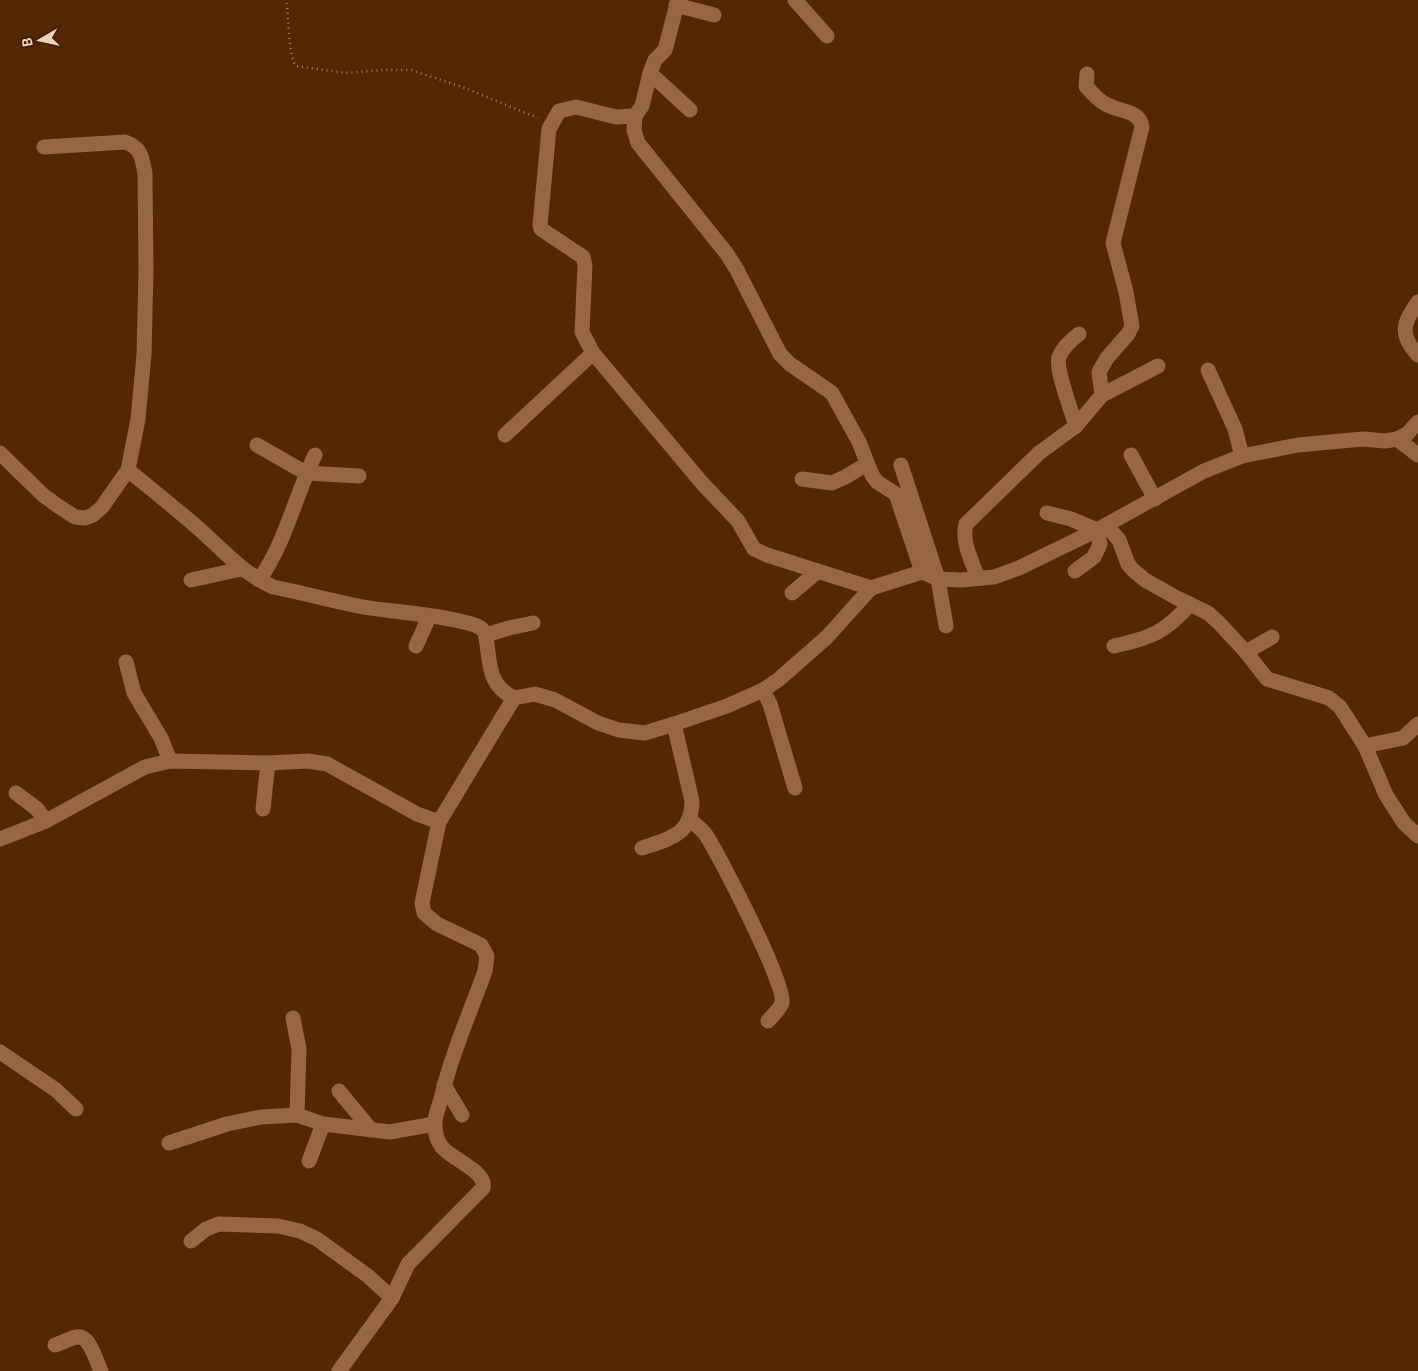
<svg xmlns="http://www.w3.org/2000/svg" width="1418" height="1371" viewBox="0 0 1418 1371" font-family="Roboto,sans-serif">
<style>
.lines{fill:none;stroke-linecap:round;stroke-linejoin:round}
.path{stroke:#a27f61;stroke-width:2.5;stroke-dasharray:1 4;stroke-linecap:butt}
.minor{stroke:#966741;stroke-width:15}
</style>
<rect width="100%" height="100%" fill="#542900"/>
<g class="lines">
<!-- path -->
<path class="path" d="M287,3C288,16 289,58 296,66L346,73L383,70H411L465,88L538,118"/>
<!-- minor -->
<g class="minor">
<polyline points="678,0 665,50 655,60 650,73 642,106 635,116 616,117 576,107 559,111 549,129 540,225 541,229 583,257 585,265 582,332 593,353 702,483 738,521 754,549 767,555 871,588"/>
<polyline points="795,0 827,36"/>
<polyline points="676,5 714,15"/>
<polyline points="650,73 690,110"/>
<polyline points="635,116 634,130 638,143 727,254 737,270 780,354 790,364 832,393 859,442 872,475 877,482 896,494 922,572"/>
<path d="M1418,302C1404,322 1398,334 1418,355"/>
<polyline points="1208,370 1235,429 1242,456"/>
<polyline points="1102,395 1158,366"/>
<path d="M1076,426C1072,412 1055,369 1059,357C1063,347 1071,340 1079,334"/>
<polyline points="505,435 593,353"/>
<polyline points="1397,439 1418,455"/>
<polyline points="257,445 306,473 359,476"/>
<path d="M0,453L43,495L58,506L75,517L85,518L93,515L102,507L128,470L138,419L144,355L146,271L145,174C142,158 142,148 125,142L44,147"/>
<polyline points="1131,455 1155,499"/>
<polyline points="901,465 938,579 946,626"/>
<path d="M128,470C151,489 175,508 197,527C222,549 242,573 273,587C303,593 333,601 363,607C385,611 469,617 482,629C486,633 486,638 487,644C490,668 490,686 514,698"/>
<polyline points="802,479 832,483 845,477 867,464"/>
<polyline points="1047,513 1071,519 1097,530 1100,544 1094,557 1075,571"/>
<polyline points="1106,525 1119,540 1128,564 1133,570 1145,580 1175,597 1208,613 1219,623 1246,652 1267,679 1329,698 1340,707 1365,746 1386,795 1404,823 1418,836"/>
<path d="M978,578C972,561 961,542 966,524L1039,453L1076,426L1102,395L1099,372L1107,358L1128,334L1132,326L1126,292L1113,243L1142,127C1140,109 1116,112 1104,103C1097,99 1092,93 1086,86L1087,74"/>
<polyline points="191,580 241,569"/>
<path d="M259,580C286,542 295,496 315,455"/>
<polyline points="792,593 818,571"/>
<polyline points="486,635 509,628 533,623"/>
<polyline points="416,646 429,617"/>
<path d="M1114,646C1150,638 1165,633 1190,604"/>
<polyline points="1246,652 1272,637"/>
<polyline points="126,662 134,693 161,738 170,761"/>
<polyline points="763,690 770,704 795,788"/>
<polyline points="1365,746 1403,738 1418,724"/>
<polyline points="16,793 37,809 46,821"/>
<polyline points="263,809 268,763"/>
<path d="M689,819C695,824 702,829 706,835C719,855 787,986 782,1003C780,1009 772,1016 768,1021"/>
<polyline points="0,839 46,821 145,767 170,761 268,763 308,761 327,764 417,814 439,822"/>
<path d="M642,848C669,839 692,835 692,801L674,724"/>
<polyline points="293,1018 299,1049 297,1115"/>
<polyline points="0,1052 56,1090 76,1109"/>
<polyline points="444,1085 462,1115"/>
<polyline points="339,1091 371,1130"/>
<polyline points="169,1143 227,1124 261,1117 297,1115 323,1124 390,1132 434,1124"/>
<polyline points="309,1161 323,1124"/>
<polyline points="191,1241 206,1229 219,1224 278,1226 300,1231 317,1239 368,1276 392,1298"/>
<path d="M55,1345C62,1343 70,1338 77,1337C90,1335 96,1361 101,1371"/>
<path d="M339,1371L392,1298L408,1264L483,1188C487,1171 451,1159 442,1147C437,1141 435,1132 435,1125C434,1117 439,1107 441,1099C451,1055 470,1013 485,971L487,956L481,945L437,924L424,913L422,903L439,822L514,698L535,694L555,700L598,723L619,730L645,733L674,724L727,706L763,690L778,680L827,637L871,588L922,572L938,579L961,580L994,577L1019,568L1097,530L1204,471L1242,456L1298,445L1363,439L1385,441L1397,439L1407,434L1418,422"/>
</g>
</g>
<!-- north arrow -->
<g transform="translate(40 40) rotate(261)" stroke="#432305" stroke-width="4" paint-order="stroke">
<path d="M0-4L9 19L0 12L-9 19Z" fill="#edd2bf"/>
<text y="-8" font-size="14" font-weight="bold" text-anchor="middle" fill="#edd2bf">B</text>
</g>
</svg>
